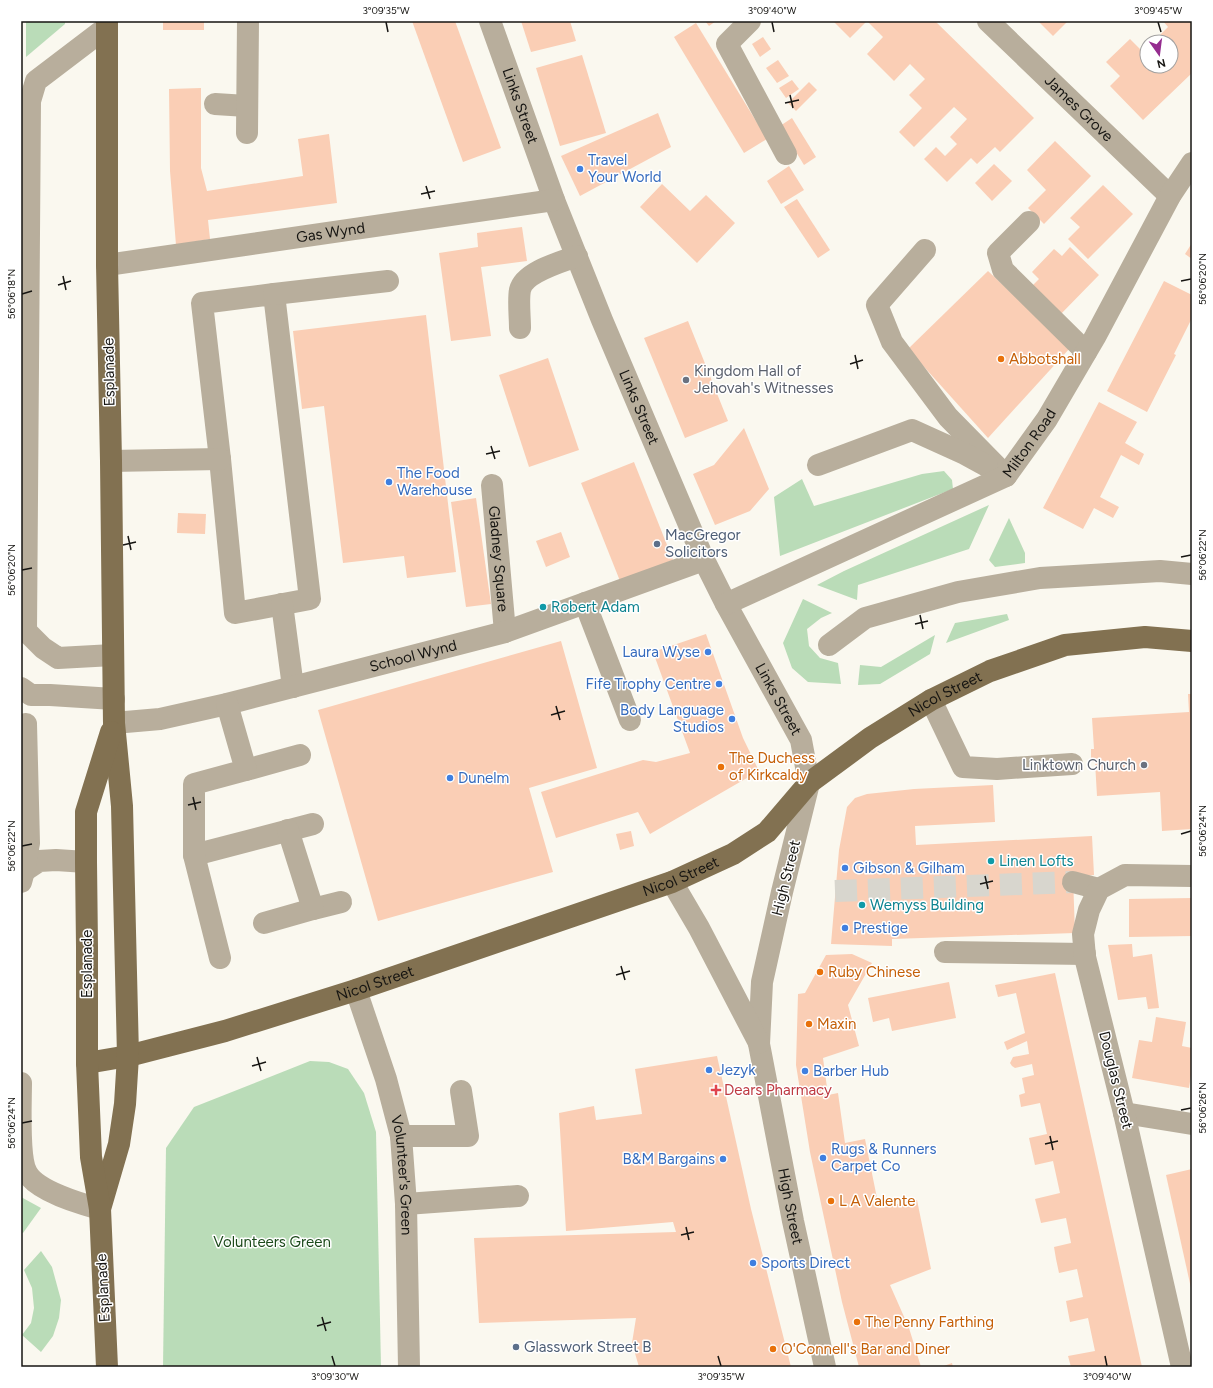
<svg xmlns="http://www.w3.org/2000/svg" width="1213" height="1388" viewBox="0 0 1213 1388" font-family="Figtree,sans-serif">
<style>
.green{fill:#badcb8}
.building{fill:#faceb5}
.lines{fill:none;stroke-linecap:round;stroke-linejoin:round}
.minor-tunnel{stroke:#d8d6ce;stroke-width:22;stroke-dasharray:22 11;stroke-linecap:butt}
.minor{stroke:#b8ae9c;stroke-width:22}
.major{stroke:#827151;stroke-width:22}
.ticks{fill:none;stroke:#161512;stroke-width:1.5}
.shop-dot{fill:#3f7fe0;stroke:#fff;stroke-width:1.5}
.food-dot{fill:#e8710a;stroke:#fff;stroke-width:1.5}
.worship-dot{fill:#6b7280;stroke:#fff;stroke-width:1.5}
.service-dot{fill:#5c6f8a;stroke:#fff;stroke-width:1.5}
.culture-dot{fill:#0f9aa8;stroke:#fff;stroke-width:1.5}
.health-dot{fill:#e0444e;stroke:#fff;stroke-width:1.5}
.labels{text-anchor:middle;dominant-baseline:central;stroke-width:3;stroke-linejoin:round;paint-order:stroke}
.street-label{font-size:15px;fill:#161512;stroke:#fff}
.shop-label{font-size:15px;fill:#366cbe;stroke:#fff;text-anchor:start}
.food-label{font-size:15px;fill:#c56008;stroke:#fff;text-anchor:start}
.worship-label{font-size:15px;fill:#5b616d;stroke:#fff;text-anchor:start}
.service-label{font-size:15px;fill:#4e5e75;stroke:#fff;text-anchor:start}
.culture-label{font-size:15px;fill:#0d838f;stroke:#fff;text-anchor:start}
.health-label{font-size:15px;fill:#be3a42;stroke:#fff;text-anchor:start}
.park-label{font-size:15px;fill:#1c4a1b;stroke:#fff}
.neatline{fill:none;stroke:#161512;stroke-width:1.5}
.ticks-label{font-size:10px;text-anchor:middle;fill:#161512}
</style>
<rect width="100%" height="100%" fill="#faf8ef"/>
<!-- green -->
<g class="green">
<polygon points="26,21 65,21 65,24 26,57"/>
<polygon points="944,471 952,480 953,489 780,556 774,497 802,479 814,506 922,474"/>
<polygon points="989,505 969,549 858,585 857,600 817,585 844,571"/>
<polygon points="1009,518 1025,553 1025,563 995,567 989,560"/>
<polygon points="803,599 832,613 821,618 807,629 809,646 820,658 838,663 841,684 808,682 792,668 783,643"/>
<polygon points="1007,614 1009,620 946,643 955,623"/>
<polygon points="935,635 930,654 880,684 858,685 860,665 881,667"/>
<polygon points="310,1061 329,1062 348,1069 364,1093 376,1132 381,1367 163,1367 166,1148 194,1107"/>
<polygon points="21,1197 41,1208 23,1233 21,1232"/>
<polygon points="41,1251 52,1267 61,1300 59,1318 53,1336 41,1352 22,1335 31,1323 34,1308 32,1288 24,1270"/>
</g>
<!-- building -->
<g class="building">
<rect x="163" y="21" width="41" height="9"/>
<polygon points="412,21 455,21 501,148 463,162"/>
<polygon points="521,21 570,21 576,41 531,52"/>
<polygon points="705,21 716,21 709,26"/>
<polygon points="833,21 935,21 1034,118 1000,152 995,147 977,164 971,158 947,182 924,159 936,147 945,156 957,144 950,137 967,119 954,107 914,147 899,132 922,108 909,95 925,79 910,64 894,81 867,54 883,37 867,21 850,38"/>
<polygon points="1038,21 1068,21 1053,36"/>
<polygon points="1163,21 1192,21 1192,73 1143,120 1110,86 1120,76 1106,62 1130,39 1143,52 1147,48 1147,66 1171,66 1171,42 1153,42 1168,27"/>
<polygon points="696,23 767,139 744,153 674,37"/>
<polygon points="763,37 771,49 760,57 752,44"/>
<polygon points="582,55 606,133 560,146 536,68"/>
<polygon points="778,60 789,76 777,83 766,68"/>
<polygon points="792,80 799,89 786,98 779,88"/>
<polygon points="809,82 817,90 796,111 788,103"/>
<polygon points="201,88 201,168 207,191 303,176 298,139 329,134 337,203 208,220 210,239 176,245 170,171 169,89"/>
<polygon points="658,113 671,147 580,196 561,156"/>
<polygon points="792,118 816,157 804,165 780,126"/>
<polygon points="1055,141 1091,176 1044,224 1028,208 1046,190 1027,170"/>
<polygon points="994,164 1012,181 992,201 975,183"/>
<polygon points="789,166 804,190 781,204 767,181"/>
<polygon points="662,184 690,211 706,195 735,223 697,263 640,207"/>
<polygon points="1103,185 1133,214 1088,259 1068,239 1080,227 1070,218"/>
<polygon points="797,199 830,250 818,258 784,207"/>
<polygon points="522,227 527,261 481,267 491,336 451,341 439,253 478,247 477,233"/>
<polygon points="1192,243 1192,259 1185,254"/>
<polygon points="1070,247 1099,275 1058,317 1029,289 1039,279 1032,272 1054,249 1062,256"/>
<polygon points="988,271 1070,348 988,438 908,349"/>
<polygon points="1164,281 1192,295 1192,318 1174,354 1176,355 1147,412 1107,391"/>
<polygon points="426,315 456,572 407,578 404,556 343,563 324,406 302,409 293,331"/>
<polygon points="688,321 728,421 685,438 644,338"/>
<polygon points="548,358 579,450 529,467 499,375"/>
<polygon points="1099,402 1137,422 1125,443 1144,454 1139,465 1121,455 1100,497 1119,507 1113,518 1094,508 1083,529 1043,508"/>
<polygon points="744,428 769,489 750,511 715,525 693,474 714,465"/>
<polygon points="634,462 673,560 620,581 581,483"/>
<polygon points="476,498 491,604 466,607 451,502"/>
<polygon points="178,513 206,514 205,534 177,533"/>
<polygon points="561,532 570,557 546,567 536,541"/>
<polygon points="706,634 743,738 759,771 650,834 638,812 556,838 541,792 643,760 656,762 690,753 653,652"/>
<polygon points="561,641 597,768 529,788 553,872 378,921 318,710"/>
<polygon points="1188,694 1192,694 1192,829 1162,831 1160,792 1097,796 1095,762 1091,762 1091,749 1094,749 1092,718 1189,712"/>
<polygon points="993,785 995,822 915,826 916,845 1092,836 1094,875 1073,877 1075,933 892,939 892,946 831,944 839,850 847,807 855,798 867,794 914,789"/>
<polygon points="631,831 634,846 620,850 616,834"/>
<polygon points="1192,898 1192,936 1129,937 1129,899"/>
<polygon points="1132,944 1133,957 1152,954 1159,1008 1148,1009 1146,997 1118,1000 1108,945"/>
<polygon points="852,954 872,963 848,1005 859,1046 823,1058 828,1095 838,1093 845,1143 865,1139 879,1208 917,1200 931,1269 890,1285 909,1328 921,1367 859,1367 842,1302 810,1152 796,1065 798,994 805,993 826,955"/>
<polygon points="1055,973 1068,1032 1142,1367 1071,1367 1068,1356 1095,1351 1088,1318 1070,1322 1066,1301 1083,1297 1077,1269 1059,1273 1056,1259 1054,1247 1071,1243 1066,1218 1041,1223 1035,1199 1060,1193 1053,1161 1035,1165 1029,1138 1047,1134 1040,1103 1021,1107 1019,1095 1025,1093 1022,1078 1034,1075 1032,1064 1015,1068 1012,1066 1010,1063 1013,1057 1029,1054 1027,1041 1007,1050 1004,1042 1025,1033 1016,993 998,997 995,985"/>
<polygon points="949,982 956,1018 892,1031 889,1018 873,1022 868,998"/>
<polygon points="1156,1017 1186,1022 1182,1046 1192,1048 1192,1069 1189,1088 1132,1078 1139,1040 1152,1042"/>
<polygon points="717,1056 751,1209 791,1367 639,1367 632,1343 636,1318 479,1323 474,1238 676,1232 673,1222 566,1231 559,1113 594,1106 596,1120 642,1114 635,1069"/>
<polygon points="1192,1169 1192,1288 1191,1288 1166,1175"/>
<polygon points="952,1363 953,1367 941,1367"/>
</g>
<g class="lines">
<!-- minor-tunnel -->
<polyline class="minor-tunnel" points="835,891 1073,882"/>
<!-- minor -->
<g class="minor">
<path id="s1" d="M490,21L554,200L602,320L704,560L726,604L801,740L809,783L782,892L762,982L759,1044L793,1221L825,1367"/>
<polyline points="750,21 727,44 786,154"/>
<path id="s2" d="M988,21L1170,196"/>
<polyline points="107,27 36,81 30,101 26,631 43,648 58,658 113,655"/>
<polyline points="215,104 247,106"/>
<polyline points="247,133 248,21"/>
<polyline points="1029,222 998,253 1003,270 1086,352"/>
<polyline points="925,250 877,305 892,342 948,417 1006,476"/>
<path id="s3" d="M107,265L554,200"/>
<polygon points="274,294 310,599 235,613 220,459 202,303"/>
<polyline points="274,294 388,281"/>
<path d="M520,328C520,317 518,300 520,290C524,272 561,262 577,256"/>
<polyline points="111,461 220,459"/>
<polyline points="818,465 912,430 965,454 987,466"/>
<path id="s4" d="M492,485L505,632"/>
<polyline points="585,603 630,720"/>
<polyline points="282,604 293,687"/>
<path id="s5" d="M726,604L1006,476L1047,419L1095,337L1170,196L1192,163"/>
<polyline points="829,645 865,618 958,592 1040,578 1160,571 1192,574"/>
<polyline points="21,688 31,695 50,695 114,699"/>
<polyline points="931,700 963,767 997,769 1072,764"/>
<path id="s6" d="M114,723L160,719L227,704L505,632L704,560"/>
<polyline points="246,770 300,755"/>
<polyline points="194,855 313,824"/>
<polyline points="24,871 39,861 56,860 86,862"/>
<polyline points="21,882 24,871 29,843 26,724"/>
<polyline points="672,882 699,928 759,1043"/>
<polyline points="1073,882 1099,889"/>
<polyline points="313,909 341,902"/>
<polyline points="264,923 313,909 288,830"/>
<polyline points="945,952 1085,954"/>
<polyline points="220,958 194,855 194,784 246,770 227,704"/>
<path id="s7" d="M356,990L386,1079L401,1136L406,1204L409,1367"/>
<path d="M21,1083C21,1102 18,1159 27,1173C37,1191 81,1204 100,1209"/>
<polyline points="1124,1113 1192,1124"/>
<polyline points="401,1136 468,1136 461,1091"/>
<polyline points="406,1204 518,1196"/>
<polyline points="1182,1367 1124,1113 1085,957 1083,934 1089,910 1099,889 1125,875 1192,876"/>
</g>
<!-- major -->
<g class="major">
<path id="s8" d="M87,1063L128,1056L225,1031L356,990L672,882L733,854L767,832L809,783L870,738L931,700L990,671L1065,645L1145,637L1192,641"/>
<polyline points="100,1209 119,1144 125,1104 128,1056 122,806 114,723 111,461 107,265 107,21"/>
<polyline points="107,1367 100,1209 91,1157 87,1063 87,947 86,862 86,812 111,732"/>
</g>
</g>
<!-- ticks -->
<path class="ticks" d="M386,22L388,32M772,22L774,32M1158,22L1161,32M790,95L793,108M785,103L799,100M426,186L430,199M421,194L435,191M63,276L66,290M1181,281L1191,279M58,285L71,281M22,294L32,291M855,355L858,369M850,364L863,360M491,446L495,459M486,454L500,451M128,536L131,550M123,545L136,542M1181,557L1191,555M22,570L32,568M920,615L923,629M915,624L928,621M556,706L560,720M551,715L565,711M193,797L196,810M188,805L201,802M1181,834L1191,831M22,846L32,844M985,876L988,889M980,884L993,881M621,966L625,980M616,975L630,971M257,1057L261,1071M252,1066L266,1062M1181,1110L1191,1108M22,1123L32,1121M1050,1136L1053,1150M1045,1144L1058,1141M686,1227L689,1240M681,1235L694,1232M322,1317L326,1331M317,1326L331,1322M332,1356L335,1366M718,1356L721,1366M1105,1356L1107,1366"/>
<!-- markers -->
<g class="shop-dot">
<circle cx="580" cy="169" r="4"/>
<circle cx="389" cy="482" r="4"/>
<circle cx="708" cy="652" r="4"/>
<circle cx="719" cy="684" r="4"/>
<circle cx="732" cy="719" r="4"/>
<circle cx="450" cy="778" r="4"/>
<circle cx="845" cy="868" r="4"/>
<circle cx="845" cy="928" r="4"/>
<circle cx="709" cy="1070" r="4"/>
<circle cx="805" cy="1071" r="4"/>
<circle cx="823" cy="1158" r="4"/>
<circle cx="723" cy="1159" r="4"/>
<circle cx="753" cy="1263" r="4"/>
</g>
<g class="food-dot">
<circle cx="1001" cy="359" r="4"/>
<circle cx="721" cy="767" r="4"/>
<circle cx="820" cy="972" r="4"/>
<circle cx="809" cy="1024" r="4"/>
<circle cx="831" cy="1201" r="4"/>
<circle cx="857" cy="1322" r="4"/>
<circle cx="773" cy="1349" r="4"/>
</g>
<g class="worship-dot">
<circle cx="686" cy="380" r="4"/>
<circle cx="1144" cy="765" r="4"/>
</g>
<g class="service-dot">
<circle cx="657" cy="544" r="4"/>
<circle cx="516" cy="1347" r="4"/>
</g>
<g class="culture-dot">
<circle cx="543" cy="607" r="4"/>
<circle cx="991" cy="861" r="4"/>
<circle cx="862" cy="905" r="4"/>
</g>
<path class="health-dot" d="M714 1084h4v4h4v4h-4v4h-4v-4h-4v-4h4z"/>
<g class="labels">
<!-- street labels -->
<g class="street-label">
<text stroke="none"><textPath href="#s1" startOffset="90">Links Street</textPath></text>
<text stroke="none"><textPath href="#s2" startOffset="126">James Grove</textPath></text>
<text stroke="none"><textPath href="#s3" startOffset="226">Gas Wynd</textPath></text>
<text transform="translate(109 372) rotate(-91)">Esplanade</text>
<text stroke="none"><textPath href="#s1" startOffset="414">Links Street</textPath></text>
<text stroke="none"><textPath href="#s5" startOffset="348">Milton Road</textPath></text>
<text stroke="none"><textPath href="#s4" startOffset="74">Gladney Square</textPath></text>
<text stroke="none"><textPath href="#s6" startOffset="307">School Wynd</textPath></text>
<text stroke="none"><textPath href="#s8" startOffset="948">Nicol Street</textPath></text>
<text stroke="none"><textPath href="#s1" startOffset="738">Links Street</textPath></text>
<text stroke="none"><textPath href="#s8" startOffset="623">Nicol Street</textPath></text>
<text transform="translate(786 878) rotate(-76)">High Street</text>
<text transform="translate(87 964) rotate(-90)">Esplanade</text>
<text stroke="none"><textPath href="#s8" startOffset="299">Nicol Street</textPath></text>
<text transform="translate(1116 1080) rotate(76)">Douglas Street</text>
<text stroke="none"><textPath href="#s7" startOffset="192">Volunteer's Green</textPath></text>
<text stroke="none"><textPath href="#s1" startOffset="1260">High Street</textPath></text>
<text transform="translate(103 1288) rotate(-93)">Esplanade</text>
</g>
<!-- shop labels -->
<g class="shop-label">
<text x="588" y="160">Travel<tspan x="588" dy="17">Your World</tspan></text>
<text x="397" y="473">The Food<tspan x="397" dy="17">Warehouse</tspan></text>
<text x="700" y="652" text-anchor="end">Laura Wyse</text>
<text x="711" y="684" text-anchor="end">Fife Trophy Centre</text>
<text x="724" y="710" text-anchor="end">Body Language<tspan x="724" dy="17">Studios</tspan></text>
<text x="458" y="778">Dunelm</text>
<text x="853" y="868">Gibson &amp; Gilham</text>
<text x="853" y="928">Prestige</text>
<text x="717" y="1070">Jezyk</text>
<text x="813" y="1071">Barber Hub</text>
<text x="831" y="1149">Rugs &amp; Runners<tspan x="831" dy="17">Carpet Co</tspan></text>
<text x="715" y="1159" text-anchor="end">B&amp;M Bargains</text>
<text x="761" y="1263">Sports Direct</text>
</g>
<!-- food labels -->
<g class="food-label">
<text x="1009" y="359">Abbotshall</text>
<text x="729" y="758">The Duchess<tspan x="729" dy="17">of Kirkcaldy</tspan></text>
<text x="828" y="972">Ruby Chinese</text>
<text x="817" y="1024">Maxin</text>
<text x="839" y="1201">L A Valente</text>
<text x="865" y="1322">The Penny Farthing</text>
<text x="781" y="1349">O'Connell's Bar and Diner</text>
</g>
<!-- worship labels -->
<g class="worship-label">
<text x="694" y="371">Kingdom Hall of<tspan x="694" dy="17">Jehovah's Witnesses</tspan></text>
<text x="1136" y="765" text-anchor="end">Linktown Church</text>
</g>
<!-- service labels -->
<g class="service-label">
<text x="665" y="535">MacGregor<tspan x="665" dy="17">Solicitors</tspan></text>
<text x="524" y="1347">Glasswork Street B</text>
</g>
<!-- culture labels -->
<g class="culture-label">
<text x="551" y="607">Robert Adam</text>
<text x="999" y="861">Linen Lofts</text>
<text x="870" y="905">Wemyss Building</text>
</g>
<!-- health labels -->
<g class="health-label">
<text x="724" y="1090">Dears Pharmacy</text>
</g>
<!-- park labels -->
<g class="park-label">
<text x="272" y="1242">Volunteers Green</text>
</g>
</g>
<!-- border -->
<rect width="1213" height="1388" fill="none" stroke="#ffffff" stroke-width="44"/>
<!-- north arrow -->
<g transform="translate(1159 54) rotate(166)"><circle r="19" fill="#ffffff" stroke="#a2a1a0"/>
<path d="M0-3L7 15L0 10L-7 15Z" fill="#952c8f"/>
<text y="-6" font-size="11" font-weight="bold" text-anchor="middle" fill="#161512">N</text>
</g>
<rect x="22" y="22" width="1169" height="1344" class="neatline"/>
<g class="ticks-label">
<text x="386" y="14">3°09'35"W</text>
<text x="772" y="14">3°09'40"W</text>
<text x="1158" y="14">3°09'45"W</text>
<text transform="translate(1202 279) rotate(-90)" y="4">56°06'20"N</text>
<text transform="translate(11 294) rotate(-90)" y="4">56°06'18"N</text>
<text transform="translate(1202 555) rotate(-90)" y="4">56°06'22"N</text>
<text transform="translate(11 570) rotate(-90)" y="4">56°06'20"N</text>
<text transform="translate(1202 831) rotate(-90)" y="4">56°06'24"N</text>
<text transform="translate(11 846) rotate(-90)" y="4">56°06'22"N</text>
<text transform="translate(1202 1108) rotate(-90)" y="4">56°06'26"N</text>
<text transform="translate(11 1123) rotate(-90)" y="4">56°06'24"N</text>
<text x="335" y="1380">3°09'30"W</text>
<text x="721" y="1380">3°09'35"W</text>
<text x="1107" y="1380">3°09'40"W</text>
</g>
</svg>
